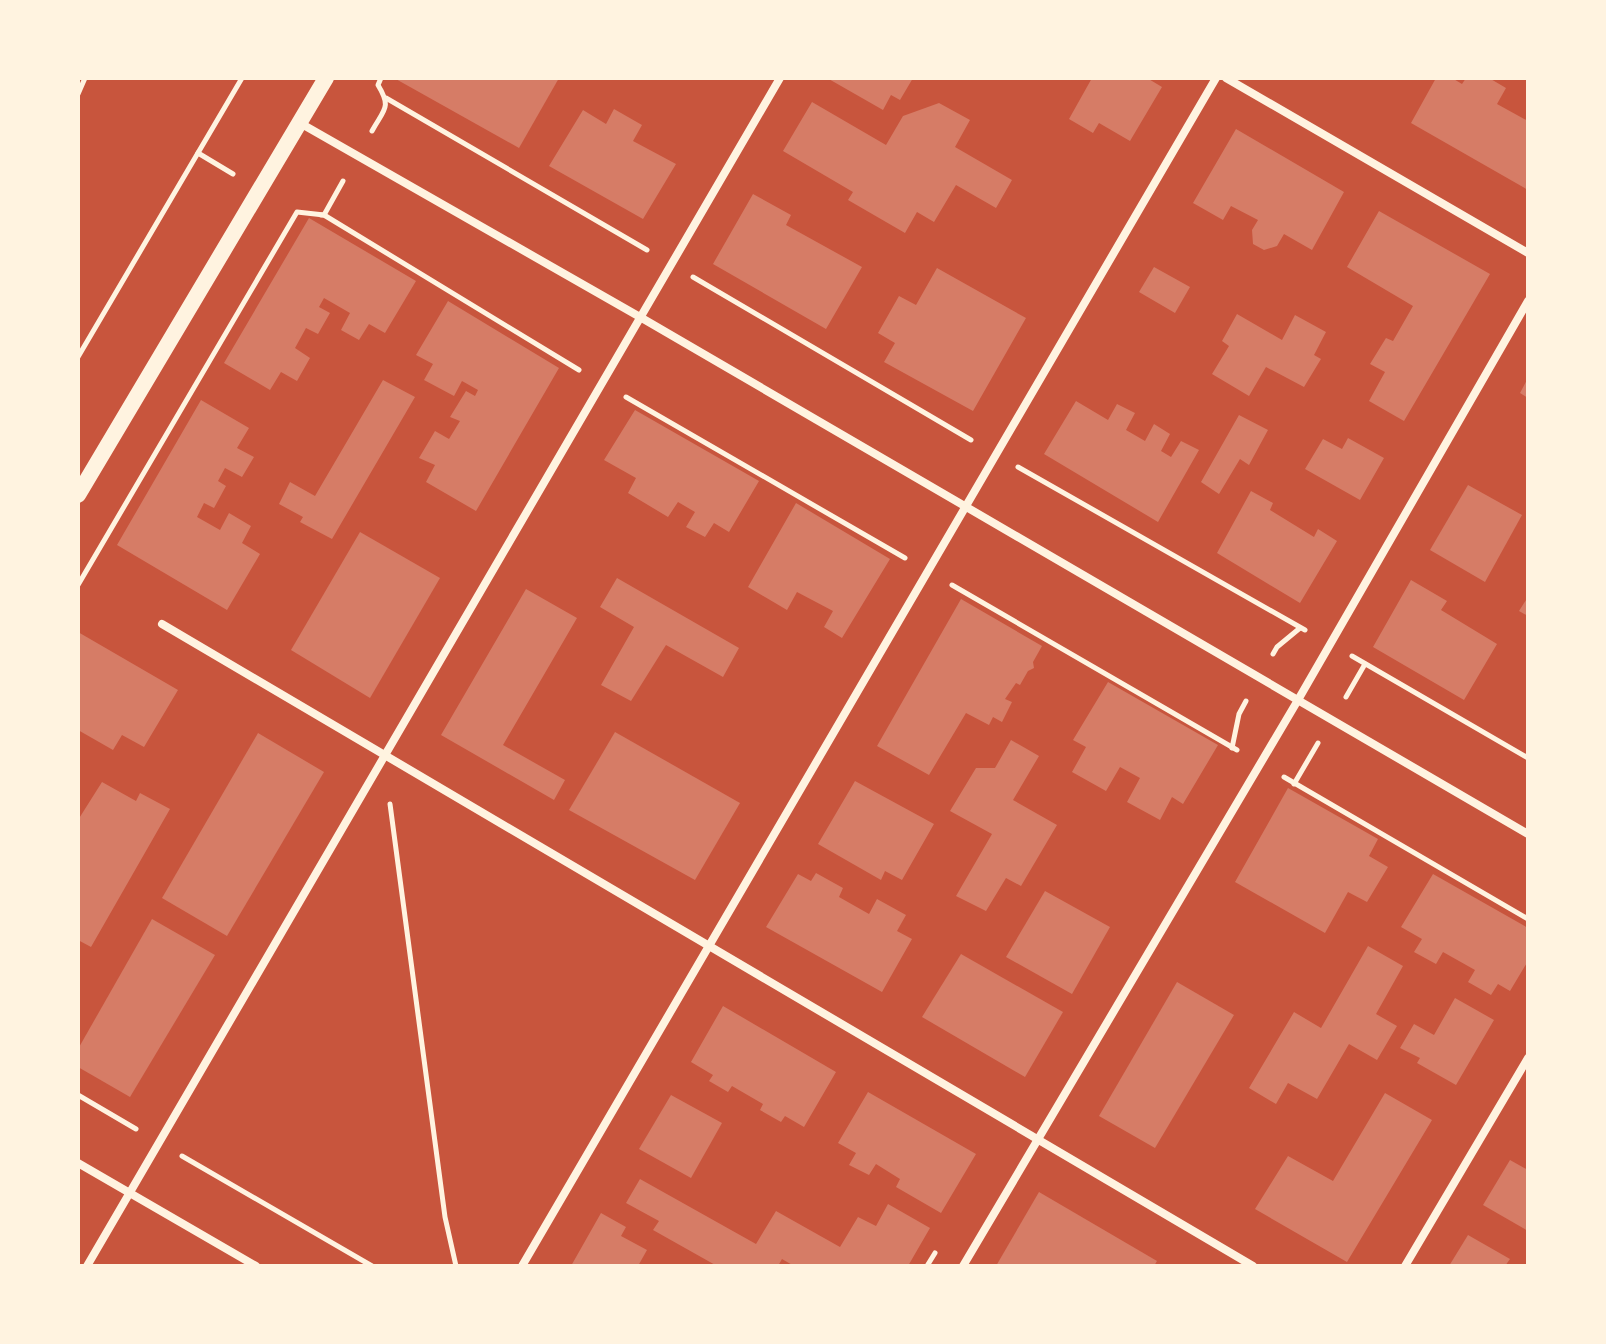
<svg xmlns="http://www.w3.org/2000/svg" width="1606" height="1344" viewBox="0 0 1606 1344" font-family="'Libre Baskerville',serif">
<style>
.building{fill:#d67c66}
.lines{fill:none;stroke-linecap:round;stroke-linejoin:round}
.path{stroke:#fff3e0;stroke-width:5}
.minor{stroke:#fff3e0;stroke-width:8}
.secondary{stroke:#fff3e0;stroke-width:16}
</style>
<rect width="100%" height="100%" fill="#c8553d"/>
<!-- building -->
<g class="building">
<polygon points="394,78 559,78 519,148"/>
<polygon points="827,78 913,78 900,100 891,95 883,110"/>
<polygon points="1092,78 1147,78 1162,87 1130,141 1099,123 1093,133 1069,119"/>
<polygon points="1436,78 1452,78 1462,84 1466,78 1489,78 1506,88 1497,104 1528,121 1528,190 1411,123"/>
<polygon points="812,102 886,145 903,116 939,103 970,120 955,147 1012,180 996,208 956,185 934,222 917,212 905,233 848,200 853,192 783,151"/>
<polygon points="614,109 642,125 633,141 676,164 643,219 549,166 583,110 606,124"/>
<polygon points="1236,129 1344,192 1312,250 1284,234 1277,246 1264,250 1253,244 1252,230 1258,220 1231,206 1223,220 1193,203"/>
<polygon points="753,194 791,215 786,225 862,267 826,329 713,264"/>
<polygon points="1379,211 1490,274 1404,421 1369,401 1385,372 1370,364 1386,338 1393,341 1413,306 1347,267"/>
<polygon points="309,218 416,281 385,333 369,324 359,340 341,330 350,313 324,298 319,307 330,313 318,334 306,328 295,348 310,358 297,381 281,372 270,390 224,363"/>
<polygon points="1154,267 1190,287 1175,313 1139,292"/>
<polygon points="937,268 1026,318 973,411 884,362 895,343 878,333 899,296 916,305"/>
<polygon points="448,301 559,368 476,511 426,482 435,465 419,458 435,431 449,439 460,421 450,417 466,391 475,396 478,390 462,381 454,396 424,380 433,364 416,355"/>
<polygon points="1237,314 1282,340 1295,315 1326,332 1314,355 1321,359 1304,387 1266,367 1249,396 1212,374 1229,346 1222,341"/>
<polygon points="1528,378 1528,398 1520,393"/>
<polygon points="383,380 415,397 332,539 300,522 303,517 279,504 290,482 315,496"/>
<polygon points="201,400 249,428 237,448 254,457 242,477 225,468 218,481 226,486 214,508 204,503 197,517 220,530 229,513 251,526 242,543 260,554 227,610 117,545"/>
<polygon points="1076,401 1108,420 1117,404 1135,413 1126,430 1145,441 1154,424 1170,434 1161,451 1171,457 1181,441 1199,450 1158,522 1044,454"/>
<polygon points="635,410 759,481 729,532 714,523 705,537 686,527 695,512 678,502 668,517 628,493 636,478 604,460"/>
<polygon points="1239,415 1268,430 1249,465 1240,459 1219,494 1201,482"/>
<polygon points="1348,438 1384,458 1360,500 1305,469 1323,439 1342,449"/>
<polygon points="1468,485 1522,515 1485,582 1430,550"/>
<polygon points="1251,491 1273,503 1270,510 1314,537 1318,529 1337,541 1300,603 1217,553"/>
<polygon points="796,503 890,559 842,638 824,627 833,611 797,592 787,610 748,587"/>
<polygon points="360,532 440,578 370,698 291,650"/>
<polygon points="617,578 739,648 723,677 666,645 631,701 601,685 634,627 600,607"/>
<polygon points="1411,580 1447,601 1441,610 1497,644 1464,700 1373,647"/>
<polygon points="526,589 577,618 503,745 565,780 554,800 441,735"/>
<polygon points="1528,597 1528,616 1519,611"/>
<polygon points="961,599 1042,646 1033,662 1034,668 1028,671 1020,685 1016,683 1005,699 1012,702 1002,722 993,717 989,725 966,713 929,775 877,746"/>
<polygon points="78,632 178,690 144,747 122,735 113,750 78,730"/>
<polygon points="1108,682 1218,745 1183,804 1172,797 1160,820 1127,802 1140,778 1120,767 1106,791 1072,772 1086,747 1073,740"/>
<polygon points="615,732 740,803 695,880 569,810"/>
<polygon points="258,733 324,772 227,936 162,898"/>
<polygon points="1011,740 1039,756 1013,800 1057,825 1021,886 1006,878 986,911 956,896 992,834 950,811 976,768 995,768"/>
<polygon points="855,781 934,824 902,880 885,871 881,880 818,844"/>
<polygon points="102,782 136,801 140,793 170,809 91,947 78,940 78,820"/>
<polygon points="1288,788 1378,839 1369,856 1388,867 1367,902 1348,892 1325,933 1235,882"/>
<polygon points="816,873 843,888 839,897 869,914 877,899 906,915 897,931 912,939 882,992 766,927 798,874 811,881"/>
<polygon points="1433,874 1528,928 1528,961 1510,991 1498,984 1491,995 1468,982 1475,970 1443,952 1436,964 1414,952 1422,939 1401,927"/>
<polygon points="1045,891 1110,927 1072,994 1006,957"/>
<polygon points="152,919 215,955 130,1097 78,1067 78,1049"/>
<polygon points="1368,946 1403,966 1376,1014 1397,1026 1377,1060 1349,1044 1317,1099 1288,1083 1276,1104 1249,1088 1294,1012 1321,1028"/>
<polygon points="961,954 1063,1012 1025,1077 922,1017"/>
<polygon points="1177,982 1234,1015 1155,1148 1099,1116"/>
<polygon points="1455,998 1494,1020 1456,1085 1417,1063 1420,1058 1400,1048 1414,1024 1434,1035"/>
<polygon points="723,1006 836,1072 804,1127 785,1116 781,1122 760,1110 763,1104 732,1086 728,1092 709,1081 713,1075 691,1062"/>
<polygon points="868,1092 976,1154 941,1213 896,1187 900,1179 876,1164 869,1175 849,1165 856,1153 838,1143"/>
<polygon points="1385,1093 1432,1120 1347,1262 1255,1209 1288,1156 1333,1181"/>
<polygon points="671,1095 722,1123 691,1178 639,1149"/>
<polygon points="1510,1160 1528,1170 1528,1231 1483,1205"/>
<polygon points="640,1179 756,1244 776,1211 840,1247 858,1217 876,1226 888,1204 930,1228 908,1266 794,1266 782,1259 778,1266 717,1266 653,1230 659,1221 626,1203"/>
<polygon points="1039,1192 1157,1261 1154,1266 996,1266"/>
<polygon points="601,1213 626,1227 621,1236 647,1250 638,1266 571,1266"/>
<polygon points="1468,1235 1510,1259 1505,1266 1449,1266"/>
</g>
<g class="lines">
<!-- path -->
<g class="path">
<polyline points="78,94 85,78"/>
<polyline points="386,98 647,250"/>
<path d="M372,131C384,109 392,108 378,85L381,78"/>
<polyline points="198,153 233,174"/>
<polyline points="321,215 324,215 343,181"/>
<polyline points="693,277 971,440"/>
<polyline points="78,357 242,78"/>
<polyline points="626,397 905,558"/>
<polyline points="1018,467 1305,630"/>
<polyline points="78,585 297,212 324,215 579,370"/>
<polyline points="952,585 1237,750"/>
<polyline points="1273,654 1277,647 1300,628"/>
<polyline points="1352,656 1528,758"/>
<polyline points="1346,697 1365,664"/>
<polyline points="1232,748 1239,714 1246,701"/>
<polyline points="1284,777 1528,919"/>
<polyline points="1294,784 1318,743"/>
<polyline points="390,804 445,1217 456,1266"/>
<polyline points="78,1095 136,1129"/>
<polyline points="182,1156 372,1266"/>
<polyline points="927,1266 935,1253"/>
</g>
<!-- minor -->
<g class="minor">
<polyline points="1226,78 1528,253"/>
<polyline points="300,123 640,317 1528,834"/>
<polyline points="162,624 1253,1266"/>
<polyline points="78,1163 256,1266"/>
<polyline points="87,1266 780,78"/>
<polyline points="522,1266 1216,78"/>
<polyline points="963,1266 1298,700 1528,301"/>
<polyline points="1405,1266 1528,1058"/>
</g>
<!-- secondary -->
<polyline class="secondary" points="78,495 326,78"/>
</g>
<!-- border -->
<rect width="1606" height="1344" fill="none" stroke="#fff3e0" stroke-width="160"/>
</svg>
